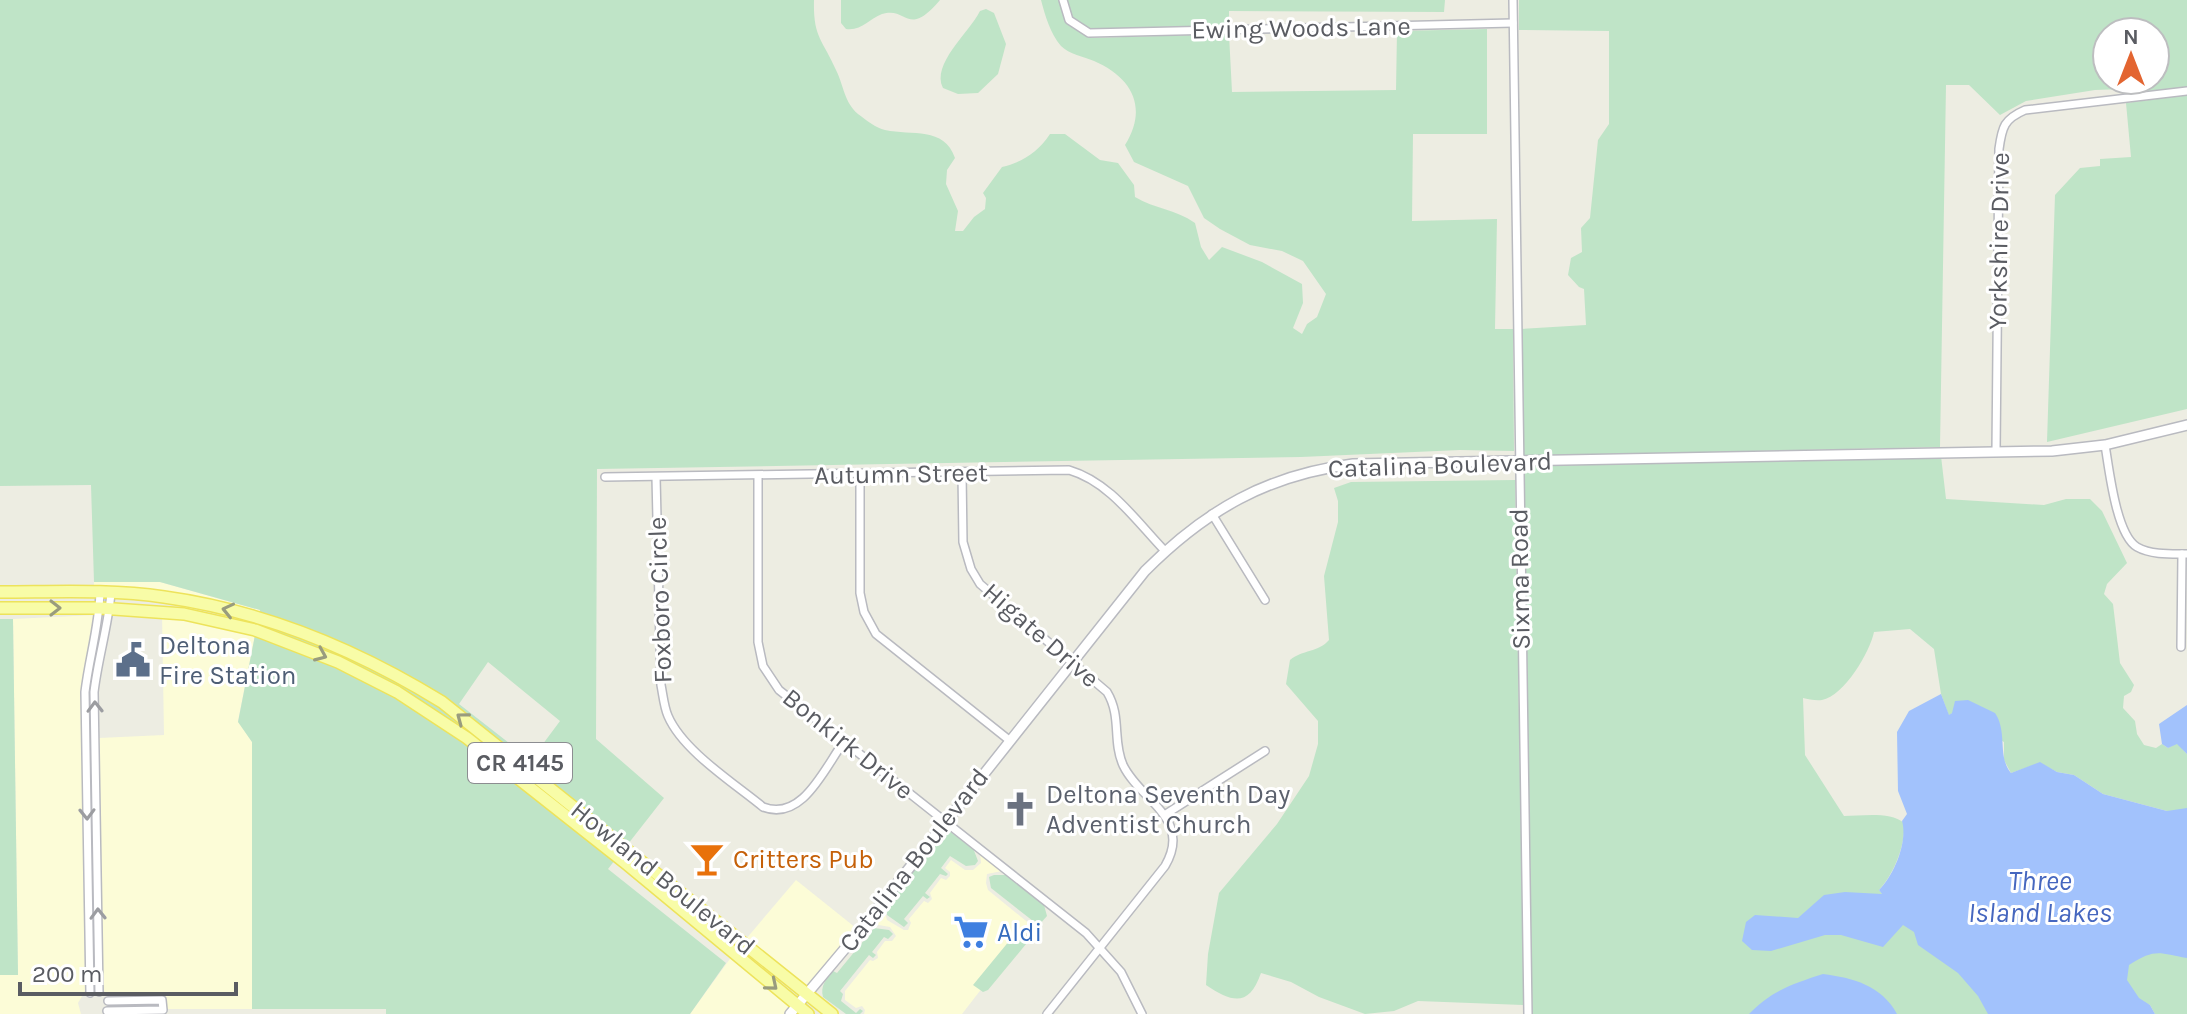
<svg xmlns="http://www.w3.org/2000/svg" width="2187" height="1014" viewBox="0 0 2187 1014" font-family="Karla,sans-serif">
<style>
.commercial{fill:#fcfcd7}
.green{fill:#bfe4c7;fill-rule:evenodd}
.water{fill:#a2c2fc}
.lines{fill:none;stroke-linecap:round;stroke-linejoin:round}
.minor-casing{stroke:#b9bac0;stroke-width:10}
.tertiary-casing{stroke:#b9bac0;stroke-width:12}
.primary-casing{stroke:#ede35b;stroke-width:14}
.minor{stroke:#fff;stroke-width:7}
.tertiary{stroke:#fff;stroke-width:9}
.primary{stroke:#f8fca7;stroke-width:11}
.oneway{stroke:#999c7e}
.oneway2{stroke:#9c9da1}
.labels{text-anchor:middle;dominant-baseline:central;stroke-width:6;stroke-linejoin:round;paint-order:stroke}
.shield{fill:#fff;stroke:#8c8d91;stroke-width:2}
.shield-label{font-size:24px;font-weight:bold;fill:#5a5c62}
.street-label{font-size:26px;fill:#5a5c62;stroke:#fff}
.service-label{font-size:26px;fill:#4e5e75;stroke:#fff;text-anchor:start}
.worship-label{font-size:26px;fill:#5b616d;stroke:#fff;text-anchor:start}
.food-label{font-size:26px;fill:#c56008;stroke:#fff;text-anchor:start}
.shop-label{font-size:26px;fill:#366cbe;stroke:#fff;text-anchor:start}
.water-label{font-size:28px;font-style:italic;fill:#4667bf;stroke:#fff}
</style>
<rect width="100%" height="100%" fill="#edede2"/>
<!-- commercial -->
<g class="commercial">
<polygon points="94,582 160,582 260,610 259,613 94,588"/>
<polygon points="162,614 255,635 238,721 252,742 252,1009 168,1009 166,1014 166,1001 162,996 109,996 103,990 99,738 164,735"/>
<polygon points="95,615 81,692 85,991 78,1003 81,1014 0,1014 0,975 18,974 13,619"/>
<polygon points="980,853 1002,871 987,874 986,883 988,890 1031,925 962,1014 864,1014 865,1010 862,1006 856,1008 845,1000 845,991 870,960 873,961 878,958 877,952 885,941 892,941 896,936 890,927 873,924 834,968 883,906 887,920 904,930 908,930 911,923 909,919 924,901 928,903 932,899 930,893 941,878 946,880 950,876 950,872 945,868 951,860 965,870 973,870 981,863"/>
<polygon points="796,880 856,928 807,989 746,939"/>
<polygon points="732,956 792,1006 785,1014 690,1014"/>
</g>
<!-- green -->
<g class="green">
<path d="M0,0H814C813,37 822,39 836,70C844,86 844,102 858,114C866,120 876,128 885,130C912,136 944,126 955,158L947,170L946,184L958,211L955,231H963L974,217L985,209L986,198L983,193L1002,167C1023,162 1038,152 1050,134H1065L1100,160L1118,163L1134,185L1135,197C1155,209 1175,209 1195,223L1201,247L1209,260L1222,247L1262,262L1302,284L1303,303L1293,328L1302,334L1307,324L1317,317L1326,294L1303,261L1282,251L1250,245L1220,229L1204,218L1188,186L1134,162L1125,145C1148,108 1133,78 1094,61C1084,57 1069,54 1061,46C1050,33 1045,15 1041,0H1060L1065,22L1091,38L1229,34L1232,92L1396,90L1397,31L1487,29V134H1413L1412,221L1497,219L1495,329H1513L1514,451L1460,450L1301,457L597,469L596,739L664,798L628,844L403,673L345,644L259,613L260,610L160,582H94L91,485L0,486ZM488,662L560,721L531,760L459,704Z"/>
<path d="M841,0H940C907,39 908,6 882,14C869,19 862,31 846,29L841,23Z"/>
<polygon points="1067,0 1445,0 1444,12 1229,11 1229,26 1090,29 1071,17"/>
<path d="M1519,0H2187V87L2125,94L2124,89L2095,90L2026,101L2000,115L1969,85H1946L1940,447L1522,456L1520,329L1586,325L1584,289L1579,287L1568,275L1571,258L1582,252L1581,228L1590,218L1598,140L1609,124V31L1519,30ZM2107,32H2155V80H2107Z"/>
<path d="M986,9L994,13L1006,44L998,74L978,93L958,94L943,88C931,64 969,33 980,11Z"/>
<polygon points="2187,95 2187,409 2047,442 2055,195 2080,168 2100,166 2100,159 2131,157 2126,103"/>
<path d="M1941,456L1946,499L2044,505L2066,499H2090L2102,511L2127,563L2107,584L2104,594L2113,604L2120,663L2134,685L2131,692L2124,696L2123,708L2135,721L2137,734L2144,745L2156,748L2162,744L2168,748L2177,743L2187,754V813L2167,811L2103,794L2074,775L2057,772L2040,763L2011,773L2004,760V742L1952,713L1949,716L1941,694L1934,649L1910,629L1874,632C1870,652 1844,696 1822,700C1816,701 1808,699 1803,698L1805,755L1844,816C1861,816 1890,811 1904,823C1906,844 1894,874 1879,890L1907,923L1970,983L1991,1014H1531L1522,465Z"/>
<path d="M1515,480L1524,1014L1523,1005L1418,1001L1394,1011L1365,1014L1319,997L1291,982L1261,973C1249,1007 1233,1003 1206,985L1208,954L1219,893L1277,824L1309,776L1318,744V721L1286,684L1290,660C1302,650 1319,652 1329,640L1324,576L1338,522V501L1334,488L1351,482Z"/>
<polygon points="0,619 13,619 18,975 0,975"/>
<polygon points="258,621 342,651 440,706 623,850 620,854 436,712 257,627"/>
<path d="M255,635C303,653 351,670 395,696C474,741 543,804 615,860L608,869L726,963L690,1014H386V1009H252V742L238,722Z"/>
<polygon points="949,831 973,848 978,861 975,865 966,866 950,856 941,868 948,874 946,876 940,874 925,893 930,897 927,899 923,896 904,919 908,923 904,927 887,915 887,903 941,834"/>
<polygon points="994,875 1006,875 1044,905 1047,916 1039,925 1033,921 991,888 989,877"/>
<path d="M874,928L889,930L893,934L888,939L884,937L872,952L876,955L873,958L869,955L840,991L843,994L841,1001L856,1013L860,1009L863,1011L860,1014H846L823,997C820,986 826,979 833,971L837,973Z"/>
<polygon points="1023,934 1031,938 988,990 983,992 973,985 1010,940 1015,943"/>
<polygon points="2148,945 2187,949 2187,1014 2155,1014 2150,1005 2130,996 2118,966"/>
</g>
<!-- water -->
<g class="water">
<path d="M1941,694L1949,715L1952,713L1955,701L1968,700L1995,713C2008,732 1997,756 2011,773L2040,762L2057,772L2074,775L2103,794L2167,811L2187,808V958C2159,953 2155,948 2129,965L2127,980L2139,998L2150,1005L2155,1014H1988L1978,996L1958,973L1918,945L1914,932L1903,925L1883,947L1841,935H1825L1771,951L1752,950L1742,941L1746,922L1755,915L1798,918L1824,895L1845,892L1882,894L1879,890C1894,875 1908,842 1902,821L1907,814L1898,791L1897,732L1909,711Z"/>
<polygon points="2187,705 2187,754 2177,744 2168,748 2162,744 2159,724"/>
<path d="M1823,974C1853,978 1881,985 1897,1014H1749C1771,991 1792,984 1823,974Z"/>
</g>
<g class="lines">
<!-- minor casing -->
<g class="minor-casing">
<g id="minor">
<polyline points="1063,0 1069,20 1089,33 1513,23"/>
<polyline points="1513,0 1528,1014"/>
<path d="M2105,445C2109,468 2116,535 2137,547C2151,555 2171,554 2187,554"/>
<path d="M1996,451L1999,149C2002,127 2004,119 2025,110L2187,91"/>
<path d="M962,473L963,542L971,569L980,584L1107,692C1122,717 1112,740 1123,765C1140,801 1193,818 1165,866L1047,1014"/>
<polyline points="860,475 860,593 864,612 876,634 1009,740"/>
<polyline points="758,476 758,642 763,666 779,690 1086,933 1121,972 1142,1014"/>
<path d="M605,477L1069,470C1110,482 1136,521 1165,551"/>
<path d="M656,477L661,685C663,695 664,707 668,716C683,751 734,783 763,807C802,822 824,769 843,743"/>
<polyline points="1212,514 1265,600"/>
<polyline points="2181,647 2182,554"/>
<polyline points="1166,814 1265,751"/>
<path d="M99,992L94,692C98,658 108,627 111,593"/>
<path d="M90,993L85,692C89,658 99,627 100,592"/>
<polyline points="107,1011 163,1010 162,1000 108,1001"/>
</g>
</g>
<!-- tertiary casing -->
<g class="tertiary-casing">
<path id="tertiary" d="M790,1014L853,939L1145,571C1206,510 1267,475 1353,464L2052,451L2105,445L2187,425"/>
</g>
<!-- primary casing -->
<g class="primary-casing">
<g id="primary">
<path d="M0,592C54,592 110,589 164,597C265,611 356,649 442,702L832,1014"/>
<polyline points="0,608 100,608 184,614 255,630 338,662 397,692 467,738 628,865 808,1014"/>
</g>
</g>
<!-- minor -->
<use href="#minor" class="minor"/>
<!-- tertiary -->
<use href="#tertiary" class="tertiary"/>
<!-- primary -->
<use href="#primary" class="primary"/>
</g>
<!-- one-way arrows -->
<defs><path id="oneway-chevron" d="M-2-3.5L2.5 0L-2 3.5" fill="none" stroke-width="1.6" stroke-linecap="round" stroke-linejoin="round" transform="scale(2)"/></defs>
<g class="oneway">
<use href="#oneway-chevron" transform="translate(55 608)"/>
<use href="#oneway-chevron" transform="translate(228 610) rotate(-167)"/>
<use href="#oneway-chevron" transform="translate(321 655) rotate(23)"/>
<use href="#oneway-chevron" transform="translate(462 718) rotate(-143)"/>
<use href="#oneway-chevron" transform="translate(772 985) rotate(40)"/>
</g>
<g class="oneway2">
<use href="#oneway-chevron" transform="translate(95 707) rotate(-91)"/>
<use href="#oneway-chevron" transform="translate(87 814) rotate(89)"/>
<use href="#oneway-chevron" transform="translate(98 914) rotate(-91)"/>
</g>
<!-- icons -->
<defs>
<g id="civic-bare" transform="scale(2.76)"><path d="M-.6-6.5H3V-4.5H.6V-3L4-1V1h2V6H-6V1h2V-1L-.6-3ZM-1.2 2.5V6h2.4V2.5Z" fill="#5c6f8a" stroke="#fff" stroke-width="2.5" paint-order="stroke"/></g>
<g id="church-bare" transform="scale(2.76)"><path d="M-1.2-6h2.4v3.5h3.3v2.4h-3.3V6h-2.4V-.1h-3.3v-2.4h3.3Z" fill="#6b7280" stroke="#fff" stroke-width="2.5" paint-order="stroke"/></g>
<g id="bar-bare" transform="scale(2.76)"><path d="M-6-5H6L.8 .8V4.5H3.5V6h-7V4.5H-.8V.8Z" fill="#e8710a" stroke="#fff" stroke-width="2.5" paint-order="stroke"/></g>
<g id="supermarket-bare" transform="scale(2.76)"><path d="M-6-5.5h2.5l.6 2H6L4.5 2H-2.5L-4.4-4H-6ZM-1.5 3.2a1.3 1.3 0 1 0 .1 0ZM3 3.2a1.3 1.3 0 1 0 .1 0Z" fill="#3f7fe0" stroke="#fff" stroke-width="2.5" paint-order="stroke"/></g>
</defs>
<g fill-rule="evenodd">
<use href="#civic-bare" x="133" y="660"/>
<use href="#church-bare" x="1020" y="809"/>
<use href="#bar-bare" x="707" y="859"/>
<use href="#supermarket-bare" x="971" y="932"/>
</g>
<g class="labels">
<!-- shield labels -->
<rect class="shield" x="468" y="743" width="104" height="40" rx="6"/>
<g class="shield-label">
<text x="520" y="763">CR 4145</text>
</g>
<!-- street labels -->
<g class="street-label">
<text transform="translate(1301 28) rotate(-1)">Ewing Woods Lane</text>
<text transform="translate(1999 241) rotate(-89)">Yorkshire Drive</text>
<text transform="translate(1440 465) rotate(-2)">Catalina Boulevard</text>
<text transform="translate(901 474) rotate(-1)">Autumn Street</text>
<text transform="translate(1520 579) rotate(-91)">Sixma Road</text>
<text transform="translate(660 600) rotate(-92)">Foxboro Circle</text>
<text transform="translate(1041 635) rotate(41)">Higate Drive</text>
<text transform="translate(848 744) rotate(39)">Bonkirk Drive</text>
<text transform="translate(914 860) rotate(-52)">Catalina Boulevard</text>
<text transform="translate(663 878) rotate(39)">Howland Boulevard</text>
</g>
<!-- service labels -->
<g class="service-label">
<text x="159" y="645">Deltona<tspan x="159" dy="30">Fire Station</tspan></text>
</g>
<!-- worship labels -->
<g class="worship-label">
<text x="1046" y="794">Deltona Seventh Day<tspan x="1046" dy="30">Adventist Church</tspan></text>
</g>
<!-- food labels -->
<g class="food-label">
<text x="733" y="859">Critters Pub</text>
</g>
<!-- shop labels -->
<g class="shop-label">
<text x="997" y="932">Aldi</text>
</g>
<!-- water labels -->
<g class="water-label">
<text x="2040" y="880">Three<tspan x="2040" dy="32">Island Lakes</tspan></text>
</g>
</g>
<!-- north arrow -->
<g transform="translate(2131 56)"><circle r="38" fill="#ffffff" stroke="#bdbec0" stroke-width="2"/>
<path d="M0-6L14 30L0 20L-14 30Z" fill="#e36531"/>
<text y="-12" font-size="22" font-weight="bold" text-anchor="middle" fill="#5a5c62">N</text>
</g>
<!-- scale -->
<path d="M20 982v12h216v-12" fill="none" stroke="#5a5c62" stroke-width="4"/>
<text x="32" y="982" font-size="24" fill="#5a5c62" stroke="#ffffff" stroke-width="6" paint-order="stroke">200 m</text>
</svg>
